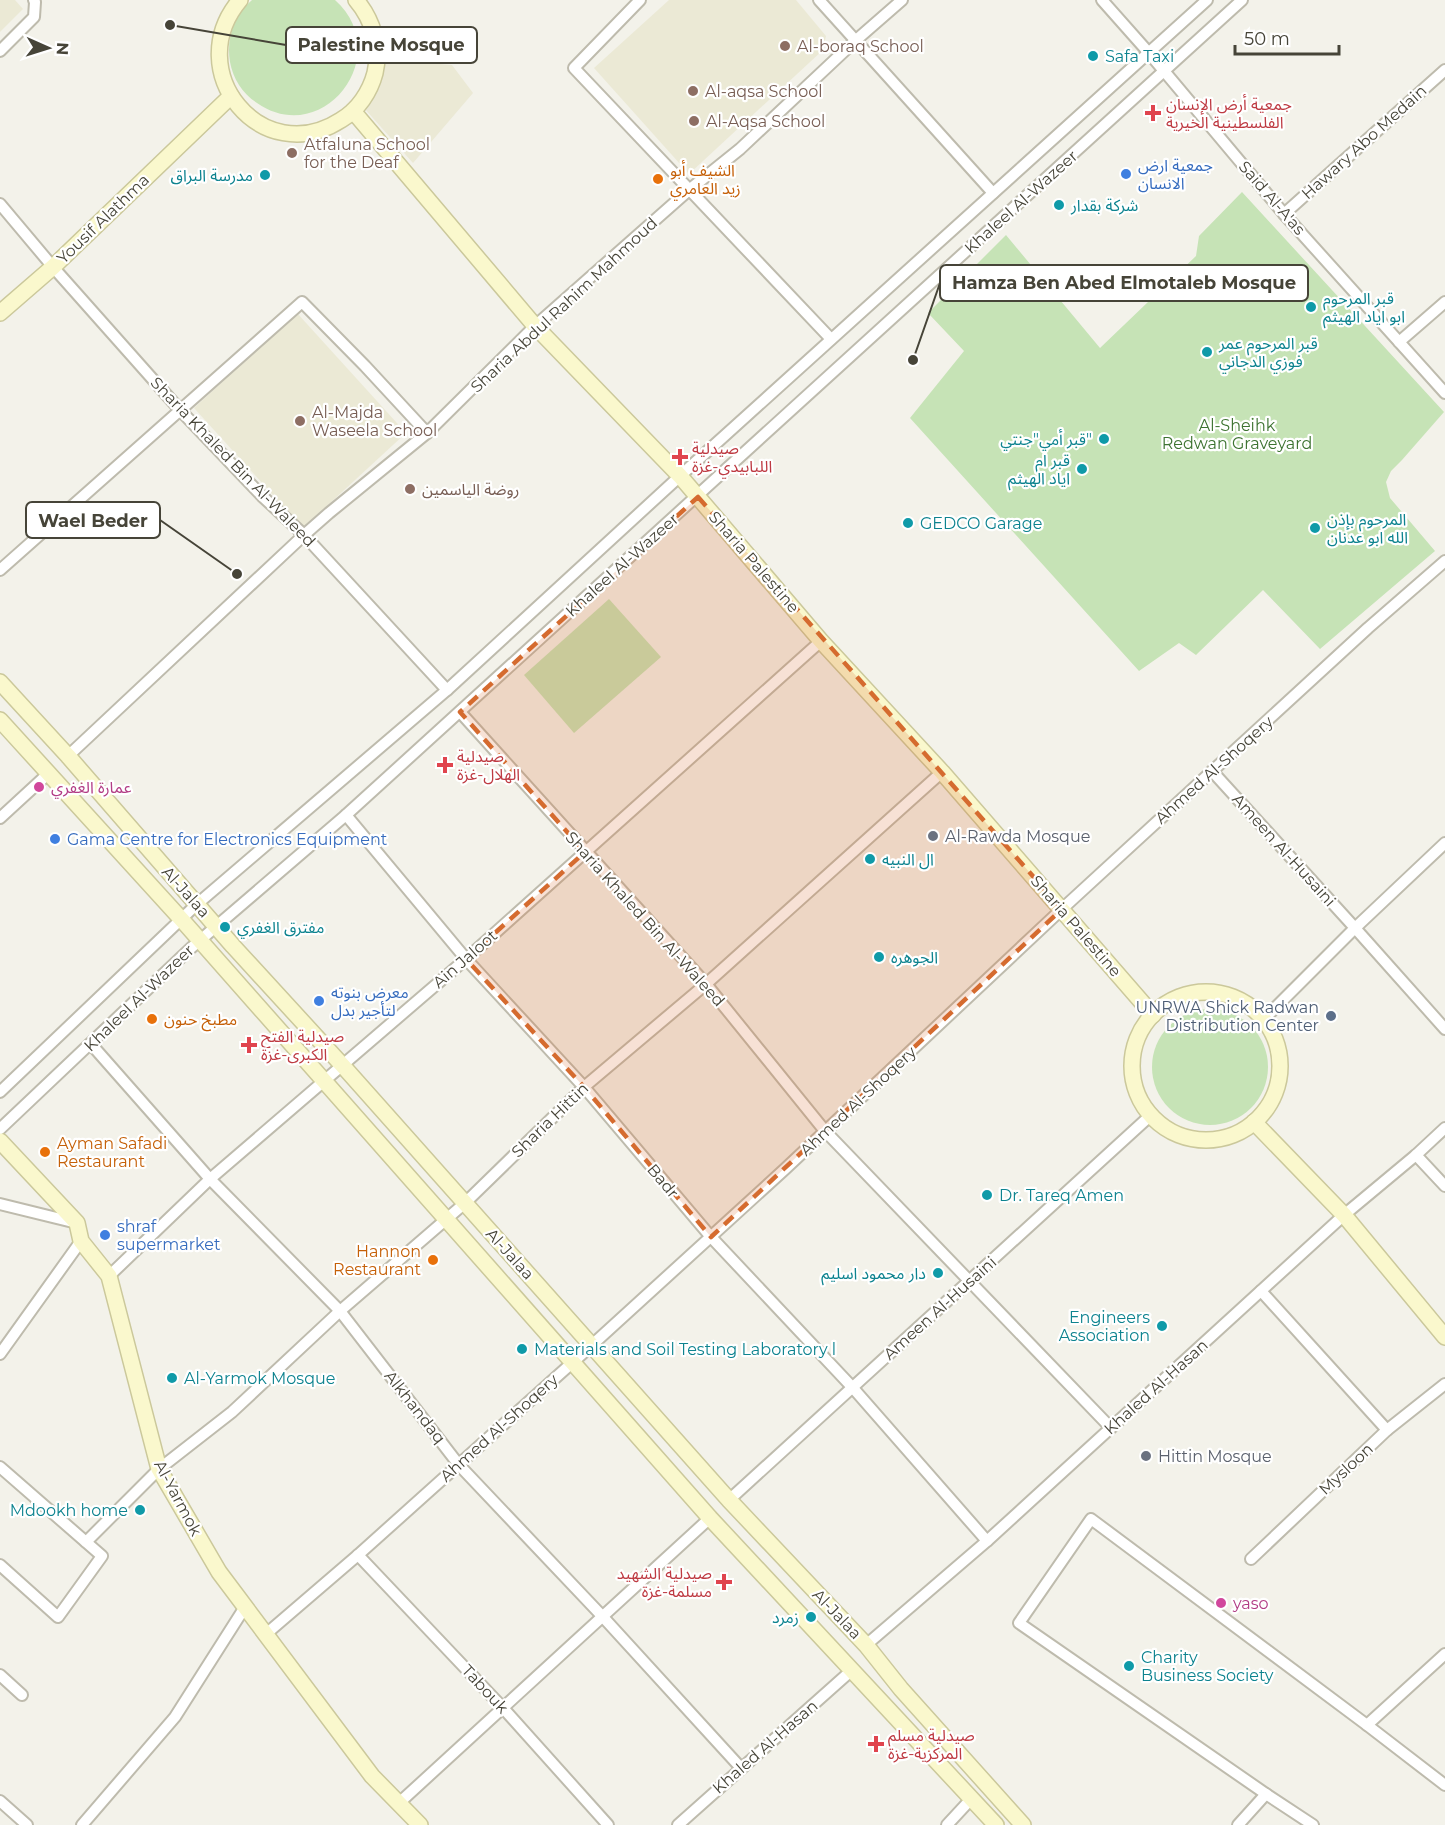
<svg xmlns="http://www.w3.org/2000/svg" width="1445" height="1825" viewBox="0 0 1445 1825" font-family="Montserrat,'Noto Sans Arabic',sans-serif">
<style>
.education{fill:#ebe9d5}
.green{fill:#c6e3b6}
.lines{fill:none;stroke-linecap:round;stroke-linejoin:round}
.street-casing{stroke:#bebbad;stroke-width:14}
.secondary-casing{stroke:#cbc89b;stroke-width:18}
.street{stroke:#fff;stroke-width:10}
.secondary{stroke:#faf8cd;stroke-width:15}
.marked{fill:#d56b2f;fill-opacity:0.2;stroke:#d56b2f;stroke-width:4.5;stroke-dasharray:12 8;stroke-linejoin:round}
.education-dot{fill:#8d6e63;stroke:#fff;stroke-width:2}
.culture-dot{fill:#0f9aa8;stroke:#fff;stroke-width:2}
.health-dot{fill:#e0444e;stroke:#fff;stroke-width:2}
.shop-dot{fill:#3f7fe0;stroke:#fff;stroke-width:2}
.food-dot{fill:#e8710a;stroke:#fff;stroke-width:2}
.hotel-dot{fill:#d1479c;stroke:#fff;stroke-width:2}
.worship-dot{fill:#6b7280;stroke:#fff;stroke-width:2}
.service-dot{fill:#5c6f8a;stroke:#fff;stroke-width:2}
.labels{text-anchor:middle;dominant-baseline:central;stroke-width:4.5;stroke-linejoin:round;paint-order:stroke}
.education-label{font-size:16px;fill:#785e54;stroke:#fff;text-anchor:start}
.culture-label{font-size:16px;fill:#0d838f;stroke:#fff;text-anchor:start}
.health-label{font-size:16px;fill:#be3a42;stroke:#fff;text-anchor:start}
.street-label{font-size:16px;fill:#464438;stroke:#fff}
.shop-label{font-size:16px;fill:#366cbe;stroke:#fff;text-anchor:start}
.food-label{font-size:16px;fill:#c56008;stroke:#fff;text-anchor:start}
.park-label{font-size:16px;fill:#3d7331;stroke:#fff}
.hotel-label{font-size:16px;fill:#b23c85;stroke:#fff;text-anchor:start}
.worship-label{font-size:16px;fill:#5b616d;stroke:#fff;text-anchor:start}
.service-label{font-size:16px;fill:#4e5e75;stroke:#fff;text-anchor:end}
.leader{fill:none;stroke:#464438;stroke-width:2}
.callout-dot{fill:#464438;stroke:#fff;stroke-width:2}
.callout{fill:#fff;stroke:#464438;stroke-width:2}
.callout-label{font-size:18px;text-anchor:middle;font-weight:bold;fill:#464438}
</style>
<rect width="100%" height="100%" fill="#f3f2ea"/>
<!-- education -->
<g class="education">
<polygon points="0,0 15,0 23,9 0,32"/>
<polygon points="669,0 796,0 826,36 823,50 689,174 594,68"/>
<polygon points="384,59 452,65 473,93 413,163 364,108"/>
<polygon points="297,313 406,433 303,528 194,408"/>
</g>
<!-- green -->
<g class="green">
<path d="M252,0H335C396,55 323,149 257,103C243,94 233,79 230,62C226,39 234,15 252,0Z"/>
<polygon points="1242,192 1444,412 1402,460 1391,471 1386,482 1390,498 1435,551 1320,649 1263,590 1196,655 1179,643 1139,671 910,418 964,351 928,313 1006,235 1100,348 1196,256 1199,236"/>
<polygon points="609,599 661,657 574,733 524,675"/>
<circle cx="1210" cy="1067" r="58"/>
</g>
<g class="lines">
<!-- street casing -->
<g class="street-casing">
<g id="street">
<polyline points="640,0 574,68 831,339"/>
<polyline points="819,0 993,193"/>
<polyline points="1102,0 1149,53 1284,214 1445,393"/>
<polyline points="0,51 34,17 35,2 34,0"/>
<polyline points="0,204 53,267 180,410 262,496 304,535 447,690"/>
<polyline points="1284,214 1445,70"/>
<polyline points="1399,342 1445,302"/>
<polyline points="0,570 302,302 365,366 427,433"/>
<polyline points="460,712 706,984 825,1131 1111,1428"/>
<polyline points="68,756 304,535 329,513 427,433 535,326 689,190 740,149 855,41 902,0"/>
<polyline points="1212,771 1355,928 1263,1020"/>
<polyline points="346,815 466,959 584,1087 711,1237 853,1388 987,1541"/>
<polyline points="0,818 49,773"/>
<polyline points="1445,843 1355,928 1445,1029"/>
<polyline points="91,1044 210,1179 340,1311 459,1465 603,1617 741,1768"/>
<polyline points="0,1092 196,905 447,690 680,476 1207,0"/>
<polyline points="0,1129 191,948 346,815 1242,0"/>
<polyline points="1416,1155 1445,1186"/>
<polyline points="0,1204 77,1223"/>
<polyline points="109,1276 210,1179 466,959 821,641"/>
<polyline points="1261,1291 1387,1430"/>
<polyline points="0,1354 81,1241"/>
<polyline points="0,1467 102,1556 58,1617 0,1565"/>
<polyline points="729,1500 1151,1115"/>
<polyline points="86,1542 159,1469 232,1412 340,1311 465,1203 584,1087 706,984 942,772"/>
<polyline points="358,1555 503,1708 608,1825"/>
<polyline points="1251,1559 1387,1430 1445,1384"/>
<polyline points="266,1634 358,1555 592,1345 785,1169 1062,909 1368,628 1445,561"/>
<polyline points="866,1645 987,1541 1344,1215 1416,1155 1445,1128"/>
<polyline points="0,1675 22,1695"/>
<polyline points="1367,1725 1445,1654"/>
<polyline points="1266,1794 1019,1623 1091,1519 1367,1725 1445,1785"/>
<polyline points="0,1801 27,1825"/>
<polyline points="399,1803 710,1518"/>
<polyline points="82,1825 175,1717 245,1607"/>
<polyline points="678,1825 852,1670"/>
<polyline points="947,1825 972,1798"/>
<polyline points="1238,1825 1266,1794 1313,1825"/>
</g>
</g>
<!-- secondary casing -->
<g class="secondary-casing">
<g id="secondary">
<path d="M240,0C180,71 262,171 341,120C358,110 370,92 375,73C381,47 373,20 356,0"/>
<polyline points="353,111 535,326 680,476 821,641 942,772 1153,1015"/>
<polyline points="0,313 53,267 231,96"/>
<polyline points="0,682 68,756 233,946 343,1066 729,1500 866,1645 901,1689 1023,1825"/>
<polyline points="0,720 182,920 710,1518 996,1825"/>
<circle cx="1206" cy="1066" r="74"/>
<polyline points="1254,1122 1344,1215 1445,1337"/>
<polyline points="0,1141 77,1223 81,1241 109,1276 159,1469 219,1572 372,1776 420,1825"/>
</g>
</g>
<!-- street -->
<use href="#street" class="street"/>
<!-- secondary -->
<use href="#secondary" class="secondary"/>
</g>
<!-- marked area -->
<path class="marked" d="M698,497L1062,909L711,1237L584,1087L466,959L585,852L460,712Z"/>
<!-- markers -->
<g class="education-dot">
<circle cx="785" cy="46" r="6"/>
<circle cx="693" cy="91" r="6"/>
<circle cx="694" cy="121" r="6"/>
<circle cx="292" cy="153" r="6"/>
<circle cx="300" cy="421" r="6"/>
<circle cx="410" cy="489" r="6"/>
</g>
<g class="culture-dot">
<circle cx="1093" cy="56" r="6"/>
<circle cx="265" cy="175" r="6"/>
<circle cx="1059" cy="205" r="6"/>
<circle cx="1311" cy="307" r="6"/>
<circle cx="1207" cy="352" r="6"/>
<circle cx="1104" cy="439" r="6"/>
<circle cx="1082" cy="469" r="6"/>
<circle cx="908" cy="523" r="6"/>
<circle cx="1315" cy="528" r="6"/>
<circle cx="870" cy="859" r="6"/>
<circle cx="225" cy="927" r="6"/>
<circle cx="879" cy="957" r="6"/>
<circle cx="987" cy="1195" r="6"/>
<circle cx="938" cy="1273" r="6"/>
<circle cx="1162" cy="1326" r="6"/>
<circle cx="522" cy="1349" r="6"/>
<circle cx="172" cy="1378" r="6"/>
<circle cx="140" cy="1510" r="6"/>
<circle cx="811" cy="1617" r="6"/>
<circle cx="1129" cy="1666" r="6"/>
</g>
<g class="health-dot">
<path d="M1150 104h6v6h6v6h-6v6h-6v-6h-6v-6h6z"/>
<path d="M677 448h6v6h6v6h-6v6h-6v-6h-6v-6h6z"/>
<path d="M442 756h6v6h6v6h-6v6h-6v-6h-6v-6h6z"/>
<path d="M246 1036h6v6h6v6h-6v6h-6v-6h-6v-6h6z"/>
<path d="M721 1573h6v6h6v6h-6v6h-6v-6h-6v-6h6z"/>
<path d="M873 1735h6v6h6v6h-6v6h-6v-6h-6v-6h6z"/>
</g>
<g class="shop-dot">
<circle cx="1126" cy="174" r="6"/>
<circle cx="55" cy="839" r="6"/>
<circle cx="319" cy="1001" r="6"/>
<circle cx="105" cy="1235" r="6"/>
</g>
<g class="food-dot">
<circle cx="658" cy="179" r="6"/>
<circle cx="152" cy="1019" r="6"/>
<circle cx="45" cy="1152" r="6"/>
<circle cx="433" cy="1260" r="6"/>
</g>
<g class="hotel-dot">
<circle cx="39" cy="787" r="6"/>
<circle cx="1221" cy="1603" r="6"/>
</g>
<g class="worship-dot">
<circle cx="933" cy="836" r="6"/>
<circle cx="1146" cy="1456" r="6"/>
</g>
<circle class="service-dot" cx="1331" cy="1016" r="6"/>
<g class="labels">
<!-- education labels -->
<g class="education-label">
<text x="797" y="46">Al-boraq School</text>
<text x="705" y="91">Al-aqsa School</text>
<text x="706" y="121">Al-Aqsa School</text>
<text x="304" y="144">Atfaluna School<tspan x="304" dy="18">for the Deaf</tspan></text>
<text x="312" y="412">Al-Majda<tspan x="312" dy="18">Waseela School</tspan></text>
<text x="422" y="489">روضة الياسمين</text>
</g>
<!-- culture labels -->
<g class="culture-label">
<text x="1105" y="56">Safa Taxi</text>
<text x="253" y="175" text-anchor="end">مدرسة البراق</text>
<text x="1071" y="205">شركة بقدار</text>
<text x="1323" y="298">قبر المرحوم<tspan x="1323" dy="18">ابو اياد الهيثم</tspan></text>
<text x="1219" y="343">قبر المرحوم عمر<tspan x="1219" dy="18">فوزي الدجاني</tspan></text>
<text x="1092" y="439" text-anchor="end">قبر أمي"جنتي"</text>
<text x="1070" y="460" text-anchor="end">قبر ام<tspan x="1070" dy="18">اياد الهيثم</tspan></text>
<text x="1327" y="519">المرحوم بإذن<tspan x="1327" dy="18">الله ابو عدنان</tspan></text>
<text x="920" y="523">GEDCO Garage</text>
<text x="882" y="859">ال النبيه</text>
<text x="237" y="927">مفترق الغفري</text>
<text x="891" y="957">الجوهره</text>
<text x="999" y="1195">Dr. Tareq Amen</text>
<text x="926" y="1273" text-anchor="end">دار محمود اسليم</text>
<text x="1150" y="1317" text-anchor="end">Engineers<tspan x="1150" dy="18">Association</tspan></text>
<text x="534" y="1349">Materials and Soil Testing Laboratory l</text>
<text x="184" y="1378">Al-Yarmok Mosque</text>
<text x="128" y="1510" text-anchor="end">Mdookh home</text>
<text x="799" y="1617" text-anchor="end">زمرد</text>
<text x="1141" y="1657">Charity<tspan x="1141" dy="18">Business Society</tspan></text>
</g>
<!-- health labels -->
<g class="health-label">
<text x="1166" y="104">جمعية أرض الإنسان<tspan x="1166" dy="18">الفلسطينية الخيرية</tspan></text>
<text x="692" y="448">صيدلية<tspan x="692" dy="18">اللبابيدي-غزة</tspan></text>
<text x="457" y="756">صيدلية<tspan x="457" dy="18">الهلال-غزة</tspan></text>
<text x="261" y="1036">صيدلية الفتح<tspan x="261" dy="18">الكبرى-غزة</tspan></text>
<text x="712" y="1573" text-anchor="end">صيدلية الشهيد<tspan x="712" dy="18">مسلمة-غزة</tspan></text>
<text x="888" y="1735">صيدلية مسلم<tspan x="888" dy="18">المركزية-غزة</tspan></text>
</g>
<!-- street labels -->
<g class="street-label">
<text transform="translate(1364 142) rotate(-42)">Hawary Abo Medain</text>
<text transform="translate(1272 198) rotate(49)">Said Al-A'as</text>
<text transform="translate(1021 202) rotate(-42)">Khaleel Al-Wazeer</text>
<text transform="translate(103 219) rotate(-44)">Yousif Alathma</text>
<text transform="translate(564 305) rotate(-43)">Sharia Abdul Rahim Mahmoud</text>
<text transform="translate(233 462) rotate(46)">Sharia Khaled Bin Al-Waleed</text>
<text transform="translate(754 562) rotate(49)">Sharia Palestine</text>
<text transform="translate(622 565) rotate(-42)">Khaleel Al-Wazeer</text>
<text transform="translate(1214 770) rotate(-42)">Ahmed Al-Shoqery</text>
<text transform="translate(1284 850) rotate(48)">Ameen Al-Husaini</text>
<text transform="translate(186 892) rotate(48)">Al-Jalaa</text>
<text transform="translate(645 919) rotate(48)">Sharia Khaled Bin Al-Waleed</text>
<text transform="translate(1076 926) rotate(49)">Sharia Palestine</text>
<text transform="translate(465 959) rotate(-41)">Ain Jaloot</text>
<text transform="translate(139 998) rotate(-44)">Khaleel Al-Wazeer</text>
<text transform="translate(858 1101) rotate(-43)">Ahmed Al-Shoqery</text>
<text transform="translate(550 1120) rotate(-44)">Sharia Hittin</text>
<text transform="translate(663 1181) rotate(50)">Badr</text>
<text transform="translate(510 1254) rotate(48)">Al-Jalaa</text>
<text transform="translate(940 1308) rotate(-42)">Ameen Al-Husaini</text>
<text transform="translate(1156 1387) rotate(-42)">Khaled Al-Hasan</text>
<text transform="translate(415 1407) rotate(52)">Alkhandaq</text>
<text transform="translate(499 1428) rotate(-42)">Ahmed Al-Shoqery</text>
<text transform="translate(1346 1469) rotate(-43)">Mysloon</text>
<text transform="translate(178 1498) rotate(62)">Al-Yarmok</text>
<text transform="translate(837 1614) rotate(46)">Al-Jalaa</text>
<text transform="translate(485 1689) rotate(47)">Tabouk</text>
<text transform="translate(765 1747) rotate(-41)">Khaled Al-Hasan</text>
</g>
<!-- shop labels -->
<g class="shop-label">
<text x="1138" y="165">جمعية ارض<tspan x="1138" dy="18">الانسان</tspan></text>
<text x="67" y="839">Gama Centre for Electronics Equipment</text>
<text x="331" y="992">معرض بنوته<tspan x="331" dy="18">لتأجير بدل</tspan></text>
<text x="117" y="1226">shraf<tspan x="117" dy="18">supermarket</tspan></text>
</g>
<!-- food labels -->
<g class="food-label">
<text x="670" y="170">الشيف أبو<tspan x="670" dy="18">زيد العامري</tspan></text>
<text x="164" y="1019">مطبخ حنون</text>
<text x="57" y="1143">Ayman Safadi<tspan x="57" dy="18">Restaurant</tspan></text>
<text x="421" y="1251" text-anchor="end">Hannon<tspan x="421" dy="18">Restaurant</tspan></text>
</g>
<!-- park labels -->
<g class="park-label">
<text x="1237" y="425">Al-Sheihk<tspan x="1237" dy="18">Redwan Graveyard</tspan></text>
</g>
<!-- hotel labels -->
<g class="hotel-label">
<text x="51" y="787">عمارة الغفري</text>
<text x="1233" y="1603">yaso</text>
</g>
<!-- worship labels -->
<g class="worship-label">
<text x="945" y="836">Al-Rawda Mosque</text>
<text x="1158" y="1456">Hittin Mosque</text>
</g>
<!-- service labels -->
<g class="service-label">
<text x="1319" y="1007">UNRWA Shick Radwan<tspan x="1319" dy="18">Distribution Center</tspan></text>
</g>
</g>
<!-- callouts -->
<path class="leader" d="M170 25L286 45M913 360L940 283M237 574L160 520"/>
<g class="callout-dot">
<circle cx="170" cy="25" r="6"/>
<circle cx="913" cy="360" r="6"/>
<circle cx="237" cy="574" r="6"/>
</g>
<g class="callout">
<rect x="286" y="27" width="191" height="36" rx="6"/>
<rect x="940" y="265" width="368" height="36" rx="6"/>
<rect x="26" y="502" width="134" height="36" rx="6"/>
</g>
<g class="callout-label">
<text x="381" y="51">Palestine Mosque</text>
<text x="1124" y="289">Hamza Ben Abed Elmotaleb Mosque</text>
<text x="93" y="527">Wael Beder</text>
</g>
<!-- north arrow -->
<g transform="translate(48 48) rotate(93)" stroke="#ffffff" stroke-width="4.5" paint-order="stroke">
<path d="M0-4.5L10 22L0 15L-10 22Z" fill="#464438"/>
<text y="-9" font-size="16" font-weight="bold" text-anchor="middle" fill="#464438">N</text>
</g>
<!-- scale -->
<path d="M1235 45v9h104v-9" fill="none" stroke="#464438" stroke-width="3"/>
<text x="1244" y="45" font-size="18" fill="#464438" stroke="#ffffff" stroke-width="4.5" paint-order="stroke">50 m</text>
</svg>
